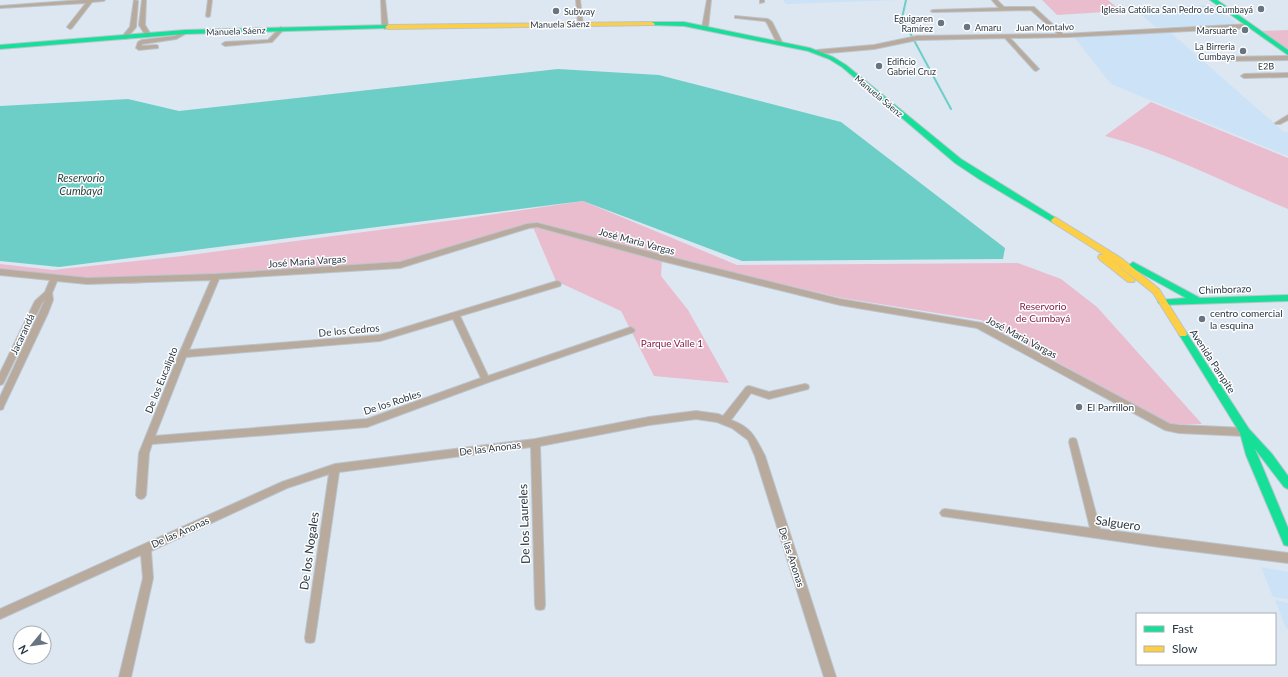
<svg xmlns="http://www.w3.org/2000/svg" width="1288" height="677" viewBox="0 0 1288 677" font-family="Lato,sans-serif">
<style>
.built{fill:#cce2f6}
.green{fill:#e9bdce}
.water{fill:#6dcec7}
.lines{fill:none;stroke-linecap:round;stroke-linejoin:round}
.stream{stroke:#6dcec7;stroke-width:2}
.street-casing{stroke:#bac4cd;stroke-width:2}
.fast-casing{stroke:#bac4cd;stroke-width:2}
.slow-casing{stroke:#bac4cd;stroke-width:2}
.street{fill:#b8aa9c;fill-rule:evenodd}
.fast{fill:#16e098;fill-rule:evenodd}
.slow{fill:#ffcf43;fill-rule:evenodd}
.poi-dot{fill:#687580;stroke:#fff;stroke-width:1.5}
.labels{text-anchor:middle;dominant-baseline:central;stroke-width:3;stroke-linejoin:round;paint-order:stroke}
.far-poi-label{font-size:9px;fill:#2a3743;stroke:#fff;text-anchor:end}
.far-street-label{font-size:9px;fill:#2a3743;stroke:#fff}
.street-label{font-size:10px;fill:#2a3743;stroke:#fff}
.park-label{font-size:10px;fill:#851e43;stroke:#fff}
.poi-label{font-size:10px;fill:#2a3743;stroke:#fff;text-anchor:start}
.water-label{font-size:11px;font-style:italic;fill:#24403c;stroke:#fff}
.near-street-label{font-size:12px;fill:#2a3743;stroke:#fff}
</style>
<rect width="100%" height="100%" fill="#dce7f2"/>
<!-- built -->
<g class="built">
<polygon points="783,0 899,0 786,4"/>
<polygon points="1212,5 1236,22 1233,25 1156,27 1133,8"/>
<polygon points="1170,32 1284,132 1288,132 1288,156 1111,84 1074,37"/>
<polygon points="1261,567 1288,572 1288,599 1273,597"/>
<polygon points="1275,600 1288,603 1288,629 1286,628"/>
</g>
<!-- green -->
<g class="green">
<polygon points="1042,0 1108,0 1121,11 1057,15"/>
<polygon points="1288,30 1288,51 1262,31"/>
<path d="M1151,102L1288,158V209C1227,184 1169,153 1105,136Z"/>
<polygon points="583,201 737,265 1018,263 1061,279 1097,307 1202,424 1169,424 981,320 842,298 667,257 536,222 399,263 132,284 22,277 0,274 0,264 53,270 182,256 462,219"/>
<polygon points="533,227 662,259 661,276 688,310 729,383 654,376 621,311 556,281"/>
</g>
<!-- water -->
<polygon class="water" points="558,69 659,75 841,122 1005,248 1003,259 742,261 583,201 59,267 0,261 0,106 128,99 179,111"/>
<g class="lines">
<!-- stream -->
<polyline class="stream" points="906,0 902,18 951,109"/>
<!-- street casing -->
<g class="street-casing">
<g id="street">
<polygon points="82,0 105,0 103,1 92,2 72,28 70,29 67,27 86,3 0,8 0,6"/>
<polygon points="134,0 138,1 136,27 126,39 122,39 121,38 130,27"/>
<polygon points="142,0 146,0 145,25 151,35 148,37 146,36 139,25"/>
<polygon points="208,0 212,0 210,16 208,17 206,16"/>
<polygon points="381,0 385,0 388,27 385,29 382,27"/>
<polygon points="576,0 580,0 583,25 578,24"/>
<polygon points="707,0 711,0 708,28 705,30 702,28"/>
<polygon points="760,0 764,0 764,2 760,3"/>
<polygon points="992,0 997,0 1004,7 1034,7 1063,34 1250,24 1253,26 1250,28 1068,37 1010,38 1038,68 1039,69 1036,71 1034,70 1005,38 917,40 874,49 817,54 814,52 817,50 874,45 917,36 1058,34 1031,10 933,12 931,11 933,10 999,8"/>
<polygon points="735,16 768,19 772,22 783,44 778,45 767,23 765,21 737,18 735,18"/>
<polygon points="281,27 284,29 272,42 225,46 222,44 225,42 268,40"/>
<polygon points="185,30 188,32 187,33 176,39 142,44 142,46 156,45 158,46 158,48 139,50 136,48 138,42 142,40 175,36"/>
<polygon points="1288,56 1288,60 1224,61 1221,59 1224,57"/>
<polygon points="1288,73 1288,77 1244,78 1241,76 1244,74"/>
<polygon points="1288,115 1288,120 1280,124 1276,124 1275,123"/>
<path d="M537,223L662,255L840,299L982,323L1170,424L1179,425L1245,428L1248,429L1249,432L1248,435L1245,436L1179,433L1165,430L977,328L840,305L662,261L537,227L529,228L400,268L219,279L189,350L380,335L557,281L560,282L561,284L560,286L460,316L488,376L631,327L635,330L634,332L489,382L367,427L152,444L149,453L146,495L144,498L141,499L138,498L136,495L139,453L179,354L211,280L87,284L57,281L52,293L53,300L48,313L4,406L3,409L0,410V397L45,300L42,303L3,384L0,385V373L35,301L45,292L50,280L0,275V269L87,278L216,274L400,262L527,224ZM453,319L481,378L367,419L155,436L186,357L380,341Z"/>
<path d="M805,384L808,385L809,387L808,389L769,399L751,393L731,420C752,428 755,437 765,456L836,677H824L755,456L748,440L732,428L717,422L696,419L649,425L540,446L545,605L544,609L540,610L536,609L535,605L531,447L339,472L315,638L314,642L310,643L306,642L305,638L329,474L287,488L151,551L153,578L131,677H119L143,578L141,555L0,619V609L282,482L335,464L535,439L649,417L696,411L718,414L723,416L746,387L749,386L769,392Z"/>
<polygon points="1073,438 1076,439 1077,442 1100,529 1288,553 1288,563 1159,547 942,516 940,513 942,510 945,509 1090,528 1069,442 1070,439"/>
</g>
</g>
<!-- fast casing -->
<g class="fast-casing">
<g id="fast">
<polygon points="1210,0 1217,0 1288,50 1288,55"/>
<polygon points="652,22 684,22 810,48 833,57 846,65 961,159 1059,220 1055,223 1052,222 979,179 955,163 842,67 829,59 808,51 684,26 650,25 649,24"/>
<polygon points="388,25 391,27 390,28 185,34 0,49 0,45 185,30"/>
<polygon points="1133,262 1200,298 1288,295 1288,301 1162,305 1158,302 1159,300 1186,298 1130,267 1129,265"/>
<polygon points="1183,331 1186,332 1249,429 1272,454 1288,476 1288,489 1284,487 1255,449 1288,528 1288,546 1284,545 1246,455 1240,433 1180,336 1179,334 1180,332"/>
</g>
</g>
<!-- slow casing -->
<g class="slow-casing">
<g id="slow">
<polygon points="652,22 655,24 654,25 388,29 385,27 388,25"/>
<polygon points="1055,217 1121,258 1159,289 1186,332 1187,334 1186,336 1180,336 1153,293 1108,257 1135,280 1134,282 1128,282 1099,259 1098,257 1099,255 1104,255 1052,222 1051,220"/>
</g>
</g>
<!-- street -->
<use href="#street" class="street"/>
<!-- fast -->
<use href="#fast" class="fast"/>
<!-- slow -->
<use href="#slow" class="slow"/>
</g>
<!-- markers -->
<g class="poi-dot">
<circle cx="1261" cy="9" r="4"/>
<circle cx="556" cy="11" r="4"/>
<circle cx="941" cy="23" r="4"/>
<circle cx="967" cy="27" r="4"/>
<circle cx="1245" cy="30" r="4"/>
<circle cx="1243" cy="51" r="4"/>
<circle cx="879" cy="66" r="4"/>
<circle cx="1202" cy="319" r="4"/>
<circle cx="1079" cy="407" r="4"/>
</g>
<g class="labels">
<!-- far-poi labels -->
<g class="far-poi-label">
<text x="1253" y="9">Iglesia Católica San Pedro de Cumbayá</text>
<text x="564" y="11" text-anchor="start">Subway</text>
<text x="933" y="18">Eguigaren<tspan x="933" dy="10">Ramírez</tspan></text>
<text x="975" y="27" text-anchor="start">Amaru</text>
<text x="1237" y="30">Marsuarte</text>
<text x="1235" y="46">La Birreria<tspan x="1235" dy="10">Cumbaya</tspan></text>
<text x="887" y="61" text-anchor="start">Edificio<tspan x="887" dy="10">Gabriel Cruz</tspan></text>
</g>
<!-- far-street labels -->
<g class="far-street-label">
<text transform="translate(560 24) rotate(-1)">Manuela Sáenz</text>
<text transform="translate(1045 27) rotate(-1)">Juan Montalvo</text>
<text transform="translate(236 31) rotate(-2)">Manuela Sáenz</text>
<text transform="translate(1266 66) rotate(-2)">E2B</text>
<text transform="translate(879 96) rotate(40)">Manuela Sáenz</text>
</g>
<!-- street labels -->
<g class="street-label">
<text transform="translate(637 241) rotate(15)">José Maria Vargas</text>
<text transform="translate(307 261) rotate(-4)">José Maria Vargas</text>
<text transform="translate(1225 289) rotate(-2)">Chimborazo</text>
<text transform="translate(349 330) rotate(-5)">De los Cedros</text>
<text transform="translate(22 334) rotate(-65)">Jacarandá</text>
<text transform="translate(1022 337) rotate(28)">José Maria Vargas</text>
<text transform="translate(1213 361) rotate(57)">Avenida Pampite</text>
<text transform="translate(161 380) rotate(-68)">De los Eucalipto</text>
<text transform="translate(392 402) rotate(-18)">De los Robles</text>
<text transform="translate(490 448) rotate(-7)">De las Anonas</text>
<text transform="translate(180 532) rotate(-24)">De las Anonas</text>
<text transform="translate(792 557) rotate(72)">De las Anonas</text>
</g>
<!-- park labels -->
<g class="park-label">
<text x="1043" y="306">Reservorio<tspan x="1043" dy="12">de Cumbayá</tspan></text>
<text x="672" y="343">Parque Valle 1</text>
</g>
<!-- poi labels -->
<g class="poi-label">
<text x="1210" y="313">centro comercial<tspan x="1210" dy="12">la esquina</tspan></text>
<text x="1087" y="407">El Parrillon</text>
</g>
<!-- water labels -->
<g class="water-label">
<text x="81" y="177">Reservorio<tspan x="81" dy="13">Cumbayá</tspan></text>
</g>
<!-- near-street labels -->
<g class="near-street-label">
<text transform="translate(1118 523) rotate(8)">Salguero</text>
<text transform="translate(524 524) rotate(-92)">De los Laureles</text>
<text transform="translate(309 551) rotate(-82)">De los Nogales</text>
</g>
</g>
<!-- legend -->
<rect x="1136" y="613" width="140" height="52" fill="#ffffff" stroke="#aaafb4"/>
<rect x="1144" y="626" width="20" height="6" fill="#16e098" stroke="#aaafb4"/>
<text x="1172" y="633" font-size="12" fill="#2a3743">Fast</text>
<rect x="1144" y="646" width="20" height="6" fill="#ffcf43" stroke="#aaafb4"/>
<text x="1172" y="653" font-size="12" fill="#2a3743">Slow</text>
<!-- north arrow -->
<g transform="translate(32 645) rotate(241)"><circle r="19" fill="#ffffff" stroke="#aaafb4"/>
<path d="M0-3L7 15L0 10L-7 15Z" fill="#687580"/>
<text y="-6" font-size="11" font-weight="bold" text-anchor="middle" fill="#2a3743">N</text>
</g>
</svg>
